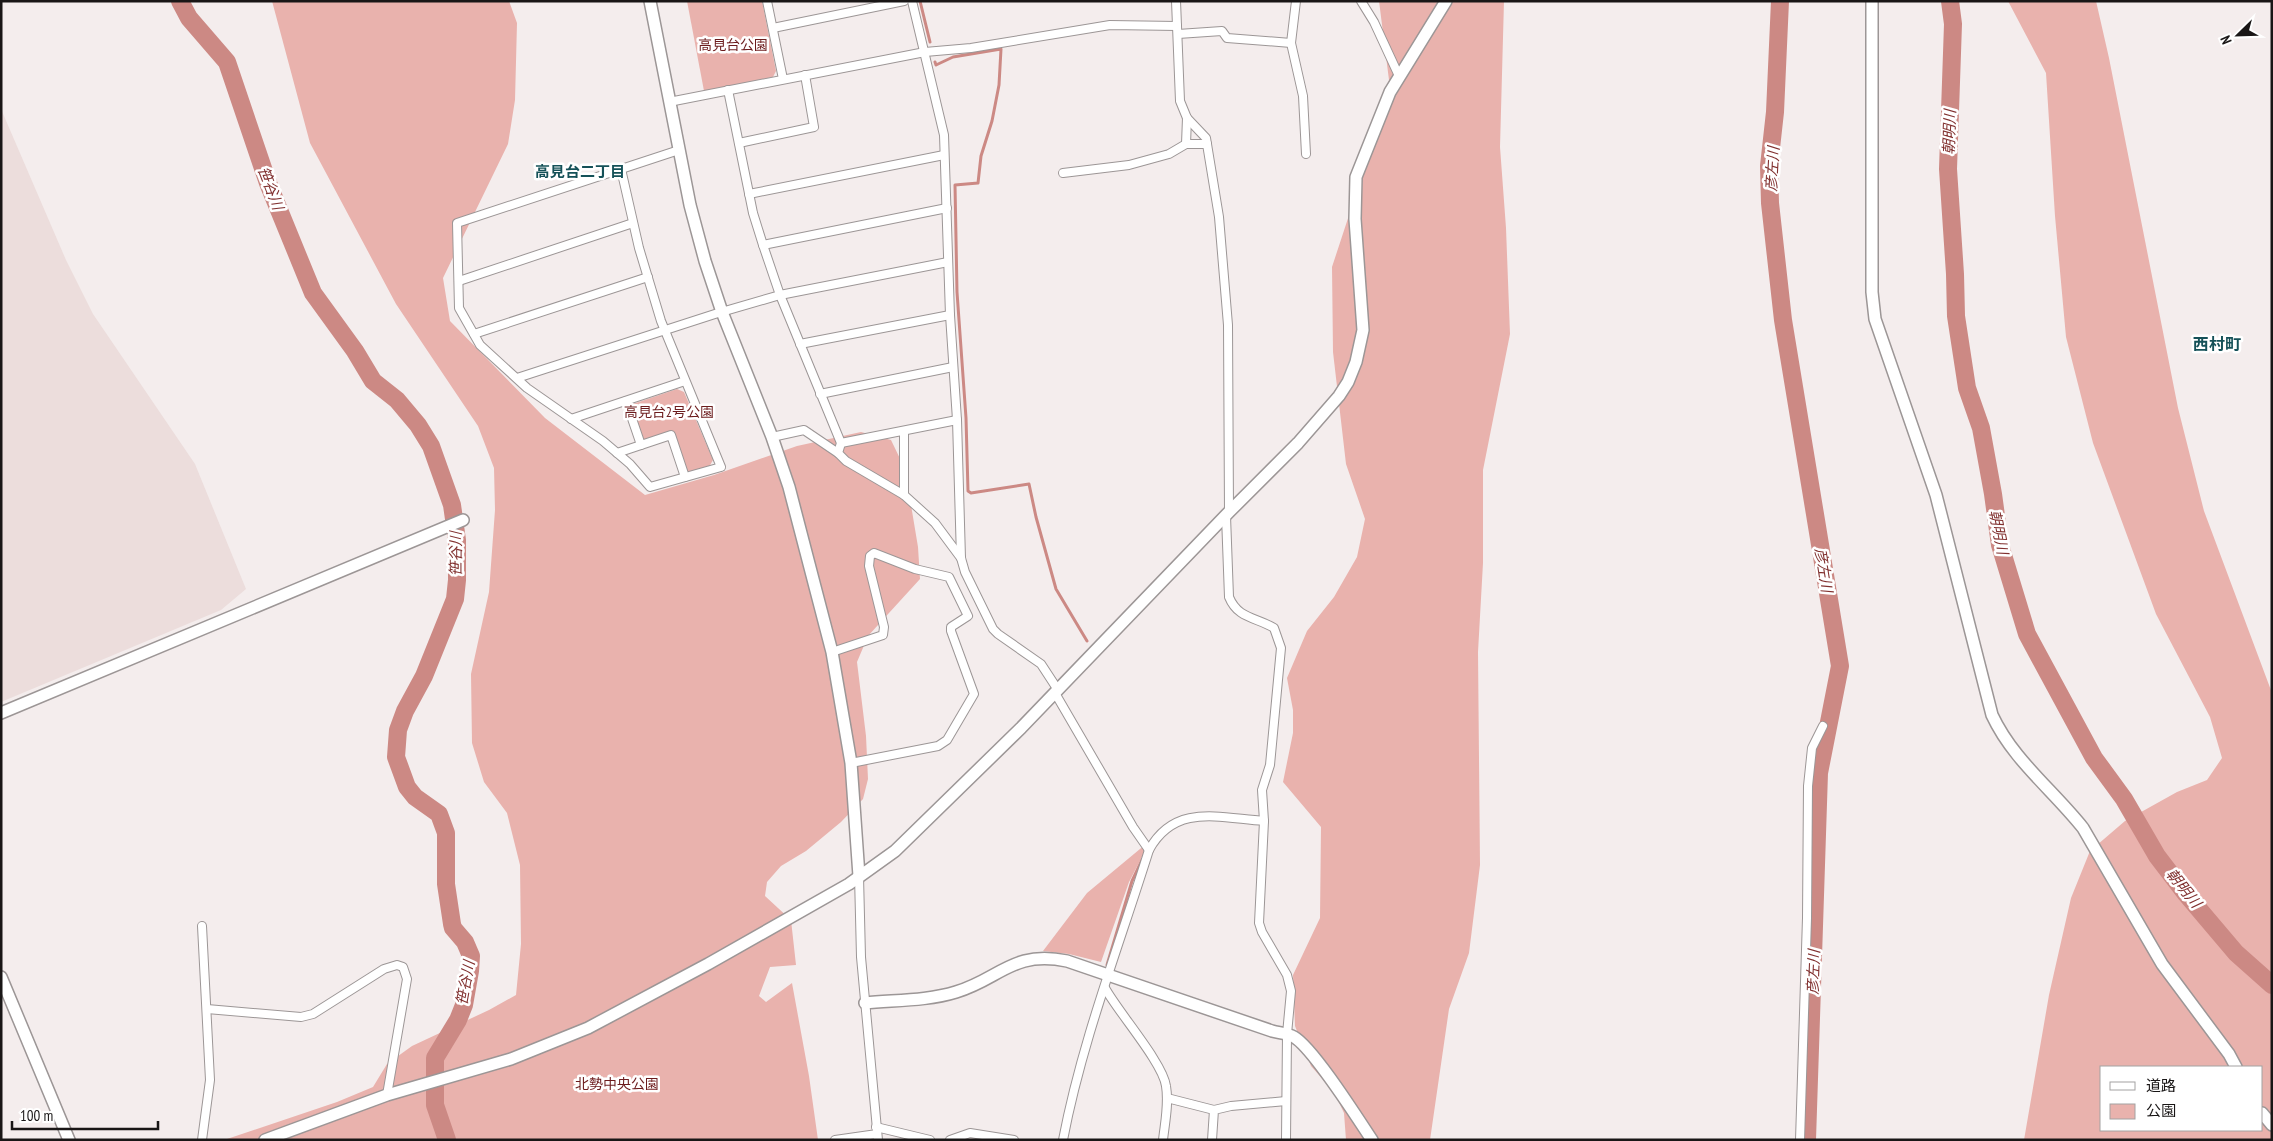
<svg xmlns="http://www.w3.org/2000/svg" width="2273" height="1141" viewBox="0 0 2273 1141" font-family="'PT Sans Narrow','Noto Sans JP',sans-serif">
<style>
.built{fill:#ecdddc}
.green{fill:#e9b2ad;fill-rule:evenodd}
.lines{fill:none;stroke-linecap:round;stroke-linejoin:round}
.stream{stroke:#cc8984;stroke-width:3}
.river{stroke:#cc8984;stroke-width:18}
.street-casing{stroke:#9c9696;stroke-width:10}
.secondary-casing{stroke:#9c9696;stroke-width:14}
.street{stroke:#fff;stroke-width:8}
.secondary{stroke:#fff;stroke-width:11}
.labels{text-anchor:middle;dominant-baseline:central;stroke-width:5;stroke-linejoin:round;paint-order:stroke}
.park-label{font-size:14px;fill:#6c1c1d;stroke:#fff}
.water-label{font-size:15px;font-style:italic;fill:#81302f;stroke:#fff}
.neighbourhood-label{font-size:15px;font-weight:bold;fill:#155158;stroke:#fff}
.quarter-label{font-size:16px;font-weight:bold;fill:#155158;stroke:#fff}
</style>
<rect width="100%" height="100%" fill="#f4eded"/>
<!-- built -->
<polygon class="built" points="1,109 66,260 93,314 195,464 246,589 221,610 1,702"/>
<!-- green -->
<g class="green">
<polygon points="272,1 509,1 517,23 515,100 508,144 443,278 450,321 545,418 645,495 714,475 797,446 861,432 891,440 905,469 918,547 920,579 868,636 857,662 866,736 868,779 863,799 841,822 806,851 781,866 767,882 765,896 791,920 796,965 770,967 759,996 766,1002 792,983 809,1076 818,1140 224,1140 337,1102 373,1087 387,1064 412,1046 489,1010 516,995 521,944 520,865 507,813 484,782 472,743 471,674 489,592 495,510 494,468 478,426 396,304 310,143"/>
<polygon points="687,1 762,1 776,71 773,77 704,91"/>
<polygon points="1379,1 1504,1 1500,147 1506,228 1510,334 1483,470 1483,563 1478,652 1480,865 1469,953 1449,1009 1430,1140 1346,1140 1344,1113 1334,1092 1311,1066 1295,1026 1293,975 1320,918 1321,827 1283,782 1293,733 1293,710 1287,678 1307,631 1334,597 1357,557 1365,519 1346,464 1333,352 1332,267 1378,127 1389,80"/>
<path d="M2008,1H2096L2109,58L2178,408L2204,511L2272,693V1140H2024L2049,995L2071,898L2090,851L2125,821L2177,792L2207,780L2222,758L2210,717L2156,614L2093,443L2066,337L2055,216L2046,73ZM2102,1067H2262V1130H2102Z"/>
<polygon points="677,389 684,392 713,460 709,467 687,473 673,432 644,441 642,439 630,405"/>
<polygon points="1146,844 1147,847 1129,882 1101,962 1069,954 1043,951 1087,893"/>
</g>
<g class="lines">
<!-- stream -->
<g class="stream">
<polyline points="920,1 930,42"/>
<polyline points="935,62 936,65 953,57 1001,49 999,85 992,121 981,156 978,183 955,185 957,292 966,418 968,491 971,493 1029,484 1036,517 1056,589 1087,641"/>
<polyline points="1107,965 1132,881 1142,860"/>
</g>
<!-- river -->
<g class="river">
<polyline points="180,1 189,18 227,62 268,183 313,293 355,351 373,381 397,400 418,425 431,446 452,505 457,540 457,580 455,599 424,676 405,711 398,730 396,757 407,787 415,797 439,814 446,833 446,884 452,924 453,928 465,942 471,956 470,971 464,1005 458,1020 435,1058 435,1105 447,1140"/>
<polyline points="1780,1 1775,112 1769,166 1770,203 1783,320 1840,666 1819,773 1807,1140"/>
<polyline points="1950,1 1953,24 1948,169 1955,274 1956,316 1967,388 1981,428 1993,494 2000,545 2027,634 2094,758 2124,799 2157,856 2186,894 2236,953 2272,985"/>
</g>
<!-- street casing -->
<g class="street-casing">
<g id="street">
<polyline points="767,1 783,79"/>
<polyline points="912,1 944,135 950,315 957,420 961,558 965,572 993,629 998,634 1041,664 1058,690"/>
<polyline points="1176,1 1180,101 1187,118 1206,138 1219,217 1228,325 1229,512"/>
<polyline points="1296,1 1291,43 1303,96 1306,154"/>
<polyline points="1361,1 1374,22 1399,76"/>
<polyline points="773,28 904,1"/>
<polyline points="1178,34 1222,31 1227,38 1291,43"/>
<polyline points="728,90 753,213 763,245 780,295 841,443 838,453 846,461 904,495 935,523 961,558"/>
<polyline points="669,102 925,52 971,48 1110,25 1177,26"/>
<polyline points="739,143 814,127 805,75"/>
<polyline points="1186,144 1187,118"/>
<polyline points="621,169 639,248 661,321 721,467 650,487 630,464 603,441 527,388 480,345 459,308 457,223 679,150"/>
<polyline points="1063,173 1129,165 1169,154 1186,144 1207,144"/>
<polyline points="749,194 944,155"/>
<polyline points="763,245 947,208"/>
<polyline points="459,281 633,223"/>
<polyline points="474,334 648,277"/>
<polyline points="800,344 950,315"/>
<polyline points="517,378 718,313 780,295 948,262"/>
<polyline points="820,394 953,367"/>
<polyline points="626,401 641,445"/>
<polyline points="571,419 685,381"/>
<polyline points="904,431 904,495"/>
<polyline points="772,437 804,430 838,453"/>
<polyline points="841,443 957,420"/>
<polyline points="617,453 671,435 685,477"/>
<path d="M1226,516L1229,597C1238,619 1256,617 1274,628L1281,648L1270,765L1262,790L1264,821L1259,923L1262,932L1287,975L1291,991L1287,1034L1286,1140"/>
<polyline points="832,652 883,635 884,627 869,566 870,556 874,553 915,569 949,577 968,616 951,627 951,631 974,694 947,740 938,746 851,763"/>
<polyline points="1055,693 1133,827 1149,850"/>
<polyline points="859,876 861,957 878,1140"/>
<path d="M1105,988C1118,1012 1163,1063 1166,1086C1169,1104 1165,1122 1163,1140"/>
<polyline points="207,1009 301,1017 313,1014 384,969 397,965 403,967 407,979 387,1095"/>
<polyline points="1167,1098 1214,1110"/>
<polyline points="876,1127 930,1140"/>
<polyline points="202,1140 210,1080 202,926"/>
<polyline points="835,1140 877,1134"/>
<polyline points="950,1140 970,1133 1014,1140"/>
<path d="M1063,1140C1082,1041 1119,946 1149,850C1175,803 1219,818 1264,821"/>
<polyline points="1212,1140 1214,1110 1231,1106 1286,1101"/>
<polyline points="1800,1140 1807,918 1808,786 1812,748 1823,726"/>
</g>
</g>
<!-- secondary casing -->
<g class="secondary-casing">
<g id="secondary">
<polyline points="650,1 690,205 705,261 722,312 772,437 789,487 832,652 851,763 859,876"/>
<path d="M1872,1V292L1875,319L1936,495L1992,715C2013,760 2052,789 2083,828L2162,964L2229,1054L2236,1067"/>
<polyline points="1,713 463,520"/>
<polyline points="1,977 69,1140"/>
<path d="M865,1003C894,1000 927,1001 956,992C1000,979 1012,950 1067,961L1272,1031C1279,1033 1287,1033 1294,1037C1313,1048 1358,1119 1372,1140"/>
<polyline points="2262,1113 2272,1125"/>
<polyline points="265,1140 387,1095 511,1059 588,1028 708,964 849,884 895,851 1021,728 1229,512 1298,443 1339,396 1348,382 1356,362 1363,330 1355,219 1356,177 1390,92 1446,1"/>
</g>
</g>
<!-- street -->
<use href="#street" class="street"/>
<!-- secondary -->
<use href="#secondary" class="secondary"/>
</g>
<g class="labels">
<!-- park labels -->
<g class="park-label">
<text x="733" y="45">高見台公園</text>
<text x="669" y="412">高見台2号公園</text>
<text x="617" y="1084">北勢中央公園</text>
</g>
<!-- water labels -->
<g class="water-label">
<text transform="translate(1949 132) rotate(-88)">朝明川</text>
<text transform="translate(1772 169) rotate(-87)">彦左川</text>
<text transform="translate(271 188) rotate(69)">笹谷川</text>
<text transform="translate(1999 532) rotate(79)">朝明川</text>
<text transform="translate(455 554) rotate(-90)">笹谷川</text>
<text transform="translate(1824 570) rotate(81)">彦左川</text>
<text transform="translate(2184 888) rotate(51)">朝明川</text>
<text transform="translate(1813 972) rotate(-88)">彦左川</text>
<text transform="translate(465 983) rotate(-80)">笹谷川</text>
</g>
<!-- neighbourhood labels -->
<g class="neighbourhood-label">
<text x="580" y="171">高見台二丁目</text>
</g>
<!-- quarter labels -->
<g class="quarter-label">
<text x="2217" y="344">西村町</text>
</g>
</g>
<!-- border -->
<rect width="2273" height="1141" fill="none" stroke="#191616" stroke-width="5"/>
<!-- legend -->
<rect x="2100" y="1066" width="162" height="65" fill="#ffffff" stroke="#a3a2a2"/>
<rect x="2110" y="1082" width="25" height="8" fill="#ffffff" stroke="#a3a2a2"/>
<text x="2146" y="1091" font-size="15" fill="#191616">道路</text>
<rect x="2110" y="1104" width="25" height="15" fill="#e9b2ad" stroke="#a3a2a2"/>
<text x="2146" y="1116" font-size="15" fill="#191616">公園</text>
<!-- north arrow -->
<g transform="translate(2238 35) rotate(247)" stroke="#ffffff" stroke-width="4" paint-order="stroke">
<path d="M0-4L9 19L0 12L-9 19Z" fill="#191616"/>
<text y="-8" font-size="14" font-weight="bold" text-anchor="middle" fill="#191616">N</text>
</g>
<!-- scale -->
<path d="M12 1121v8h146v-8" fill="none" stroke="#191616" stroke-width="2.5"/>
<text x="20" y="1121" font-size="15" fill="#191616" stroke="#ffffff" stroke-width="4" paint-order="stroke">100 m</text>
</svg>
